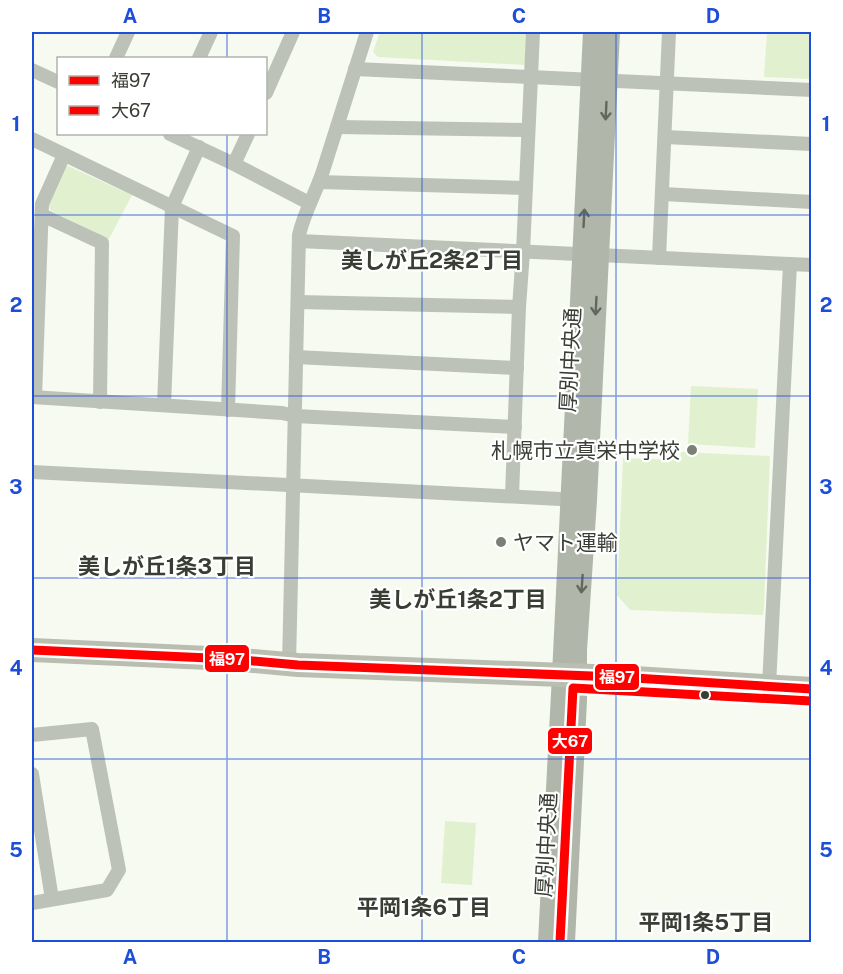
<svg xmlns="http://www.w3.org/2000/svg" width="843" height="974" viewBox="0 0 843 974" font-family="'Public Sans','Noto Sans JP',sans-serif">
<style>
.green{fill:#e1f1cf}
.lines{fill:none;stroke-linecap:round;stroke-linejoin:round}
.street{stroke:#bdc2b8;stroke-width:14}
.secondary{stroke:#b1b6ab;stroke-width:20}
.highway{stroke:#b9beb1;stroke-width:24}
.bus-1-casing{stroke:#fff;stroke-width:14}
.bus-2-casing{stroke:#fff;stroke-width:14}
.bus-1{stroke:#f00;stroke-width:9}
.bus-2{stroke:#f00;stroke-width:9}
.oneway{stroke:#63685e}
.grid{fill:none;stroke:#1d4ed8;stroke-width:1.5;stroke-opacity:0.55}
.poi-dot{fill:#7b8077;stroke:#fff;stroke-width:2}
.bus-dot{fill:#393e35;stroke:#fff;stroke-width:2}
.labels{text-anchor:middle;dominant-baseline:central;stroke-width:4.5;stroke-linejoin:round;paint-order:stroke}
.street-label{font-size:21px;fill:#393e35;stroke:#fff}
.poi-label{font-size:21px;fill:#393e35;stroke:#fff;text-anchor:end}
.neighbourhood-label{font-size:22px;font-weight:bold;fill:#393e35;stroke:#fff}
.line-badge{stroke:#fff;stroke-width:2}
.badge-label{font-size:16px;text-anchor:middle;font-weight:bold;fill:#fff}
.neatline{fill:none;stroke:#1d4ed8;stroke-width:2}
.grid-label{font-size:20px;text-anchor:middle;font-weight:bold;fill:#1d4ed8}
</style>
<rect width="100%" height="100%" fill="#f6faf1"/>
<!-- green -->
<g class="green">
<polygon points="380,32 529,32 525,65 378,57 373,52"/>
<polygon points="767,32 811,32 811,79 764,77"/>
<polygon points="68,166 132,195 109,239 51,211 48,205 63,168"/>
<polygon points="691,386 758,389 755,448 688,444"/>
<polygon points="681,452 770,456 764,608 763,615 630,610 617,595 623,458 680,460"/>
<polygon points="445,821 476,823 472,885 441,883"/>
</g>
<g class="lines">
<!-- street -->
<g class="street">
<polyline points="116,58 128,32"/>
<polyline points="199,58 211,32"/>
<polyline points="355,69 812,90"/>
<polyline points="32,70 58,82"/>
<polyline points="266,93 293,32"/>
<polyline points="337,127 528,130"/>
<polyline points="170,134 234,164 309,203"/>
<polyline points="665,137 812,144"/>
<polyline points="32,139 233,236 228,410"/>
<polyline points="234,164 248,134"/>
<polyline points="319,182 526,188"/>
<polyline points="663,194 812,202"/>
<polyline points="42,215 102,243 100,402"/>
<polyline points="299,241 812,265"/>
<polyline points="659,258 669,32"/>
<polyline points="298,302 519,307"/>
<polyline points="296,357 517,368"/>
<polyline points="32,397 282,413 295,416 515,427"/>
<polyline points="35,397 42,204 64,155"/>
<polyline points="164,405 172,207 199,147"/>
<polyline points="32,472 579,500"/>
<polyline points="512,496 519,307 523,252 533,32"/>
<path d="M289,664L299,235C304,213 315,194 322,174C337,126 352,79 367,32"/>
<polyline points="769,686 790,264"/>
<polyline points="32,735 92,729 119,870 107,890 32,903"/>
<polyline points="32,774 52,899"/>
</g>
<!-- secondary -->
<g class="secondary">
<polyline points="548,942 562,675 593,32"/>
<polyline points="565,942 577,700 577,650 587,500 610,32"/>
</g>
<!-- highway -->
<polyline class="highway" points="32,650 231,659 298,665 618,677 812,689"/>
<!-- bus-1 casing -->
<g class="bus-1-casing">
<polyline id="bus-1" points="32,650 231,659 298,665 618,677 812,689"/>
</g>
<!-- bus-2 casing -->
<g class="bus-2-casing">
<polyline id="bus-2" points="560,942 573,688 811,701"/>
</g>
<!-- bus-1 -->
<use href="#bus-1" class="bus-1"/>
<!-- bus-2 -->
<use href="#bus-2" class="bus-2"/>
</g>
<!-- one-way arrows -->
<defs><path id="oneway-shaft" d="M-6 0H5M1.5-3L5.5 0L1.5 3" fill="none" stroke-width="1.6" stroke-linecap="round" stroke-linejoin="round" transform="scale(1.5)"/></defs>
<g class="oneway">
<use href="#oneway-shaft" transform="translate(606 111) rotate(93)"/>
<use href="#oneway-shaft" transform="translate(584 218) rotate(-87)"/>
<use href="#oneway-shaft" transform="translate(596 306) rotate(93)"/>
<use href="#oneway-shaft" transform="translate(582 584) rotate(94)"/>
</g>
<!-- grid -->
<path class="grid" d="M227,32V58M422,32V942M616,32V942M227,134V942M32,215H812M32,396H812M32,578H812M32,759H812"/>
<!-- markers -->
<g class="poi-dot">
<circle cx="692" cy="450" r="6"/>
<circle cx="501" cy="542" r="6"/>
</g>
<circle class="bus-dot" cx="705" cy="695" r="5"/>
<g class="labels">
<!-- street labels -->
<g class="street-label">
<text transform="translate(570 360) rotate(-87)">厚別中央通</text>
<text transform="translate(546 845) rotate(-87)">厚別中央通</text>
</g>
<!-- poi labels -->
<g class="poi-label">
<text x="680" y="450">札幌市立真栄中学校</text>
<text x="513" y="542" text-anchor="start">ヤマト運輸</text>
</g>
<!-- neighbourhood labels -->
<g class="neighbourhood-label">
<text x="432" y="260">美しが丘2条2丁目</text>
<text x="167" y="566">美しが丘1条3丁目</text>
<text x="458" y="599">美しが丘1条2丁目</text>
<text x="424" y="907">平岡1条6丁目</text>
<text x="706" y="922">平岡1条5丁目</text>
</g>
</g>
<g class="line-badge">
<rect x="204" y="644" width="46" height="29" rx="6" fill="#f00"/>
<rect x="594" y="663" width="46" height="28" rx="6" fill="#f00"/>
<rect x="547" y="727" width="46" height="28" rx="6" fill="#f00"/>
</g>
<g class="badge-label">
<text x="227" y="665">福97</text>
<text x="617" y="683">福97</text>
<text x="570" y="747">大67</text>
</g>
<!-- border -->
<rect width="843" height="974" fill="none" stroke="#ffffff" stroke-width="66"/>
<!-- legend -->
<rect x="57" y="57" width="210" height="78" fill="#ffffff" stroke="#b0b2ae" stroke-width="1.5"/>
<rect x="69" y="76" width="30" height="9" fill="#ff0000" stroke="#b0b2ae" stroke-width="1.5"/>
<text x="111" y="87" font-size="18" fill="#393e35">福97</text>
<rect x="69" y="106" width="30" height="9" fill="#ff0000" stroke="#b0b2ae" stroke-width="1.5"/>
<text x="111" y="117" font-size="18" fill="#393e35">大67</text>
<rect x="33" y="33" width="777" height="908" class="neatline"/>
<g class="grid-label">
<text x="130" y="23">A</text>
<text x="324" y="23">B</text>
<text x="519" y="23">C</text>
<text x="713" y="23">D</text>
<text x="16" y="131">1</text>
<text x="826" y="131">1</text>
<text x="16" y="312">2</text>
<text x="826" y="312">2</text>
<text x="16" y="494">3</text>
<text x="826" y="494">3</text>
<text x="16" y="675">4</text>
<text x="826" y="675">4</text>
<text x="16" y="857">5</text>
<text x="826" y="857">5</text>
<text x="130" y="964">A</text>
<text x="324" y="964">B</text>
<text x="519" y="964">C</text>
<text x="713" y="964">D</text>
</g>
</svg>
